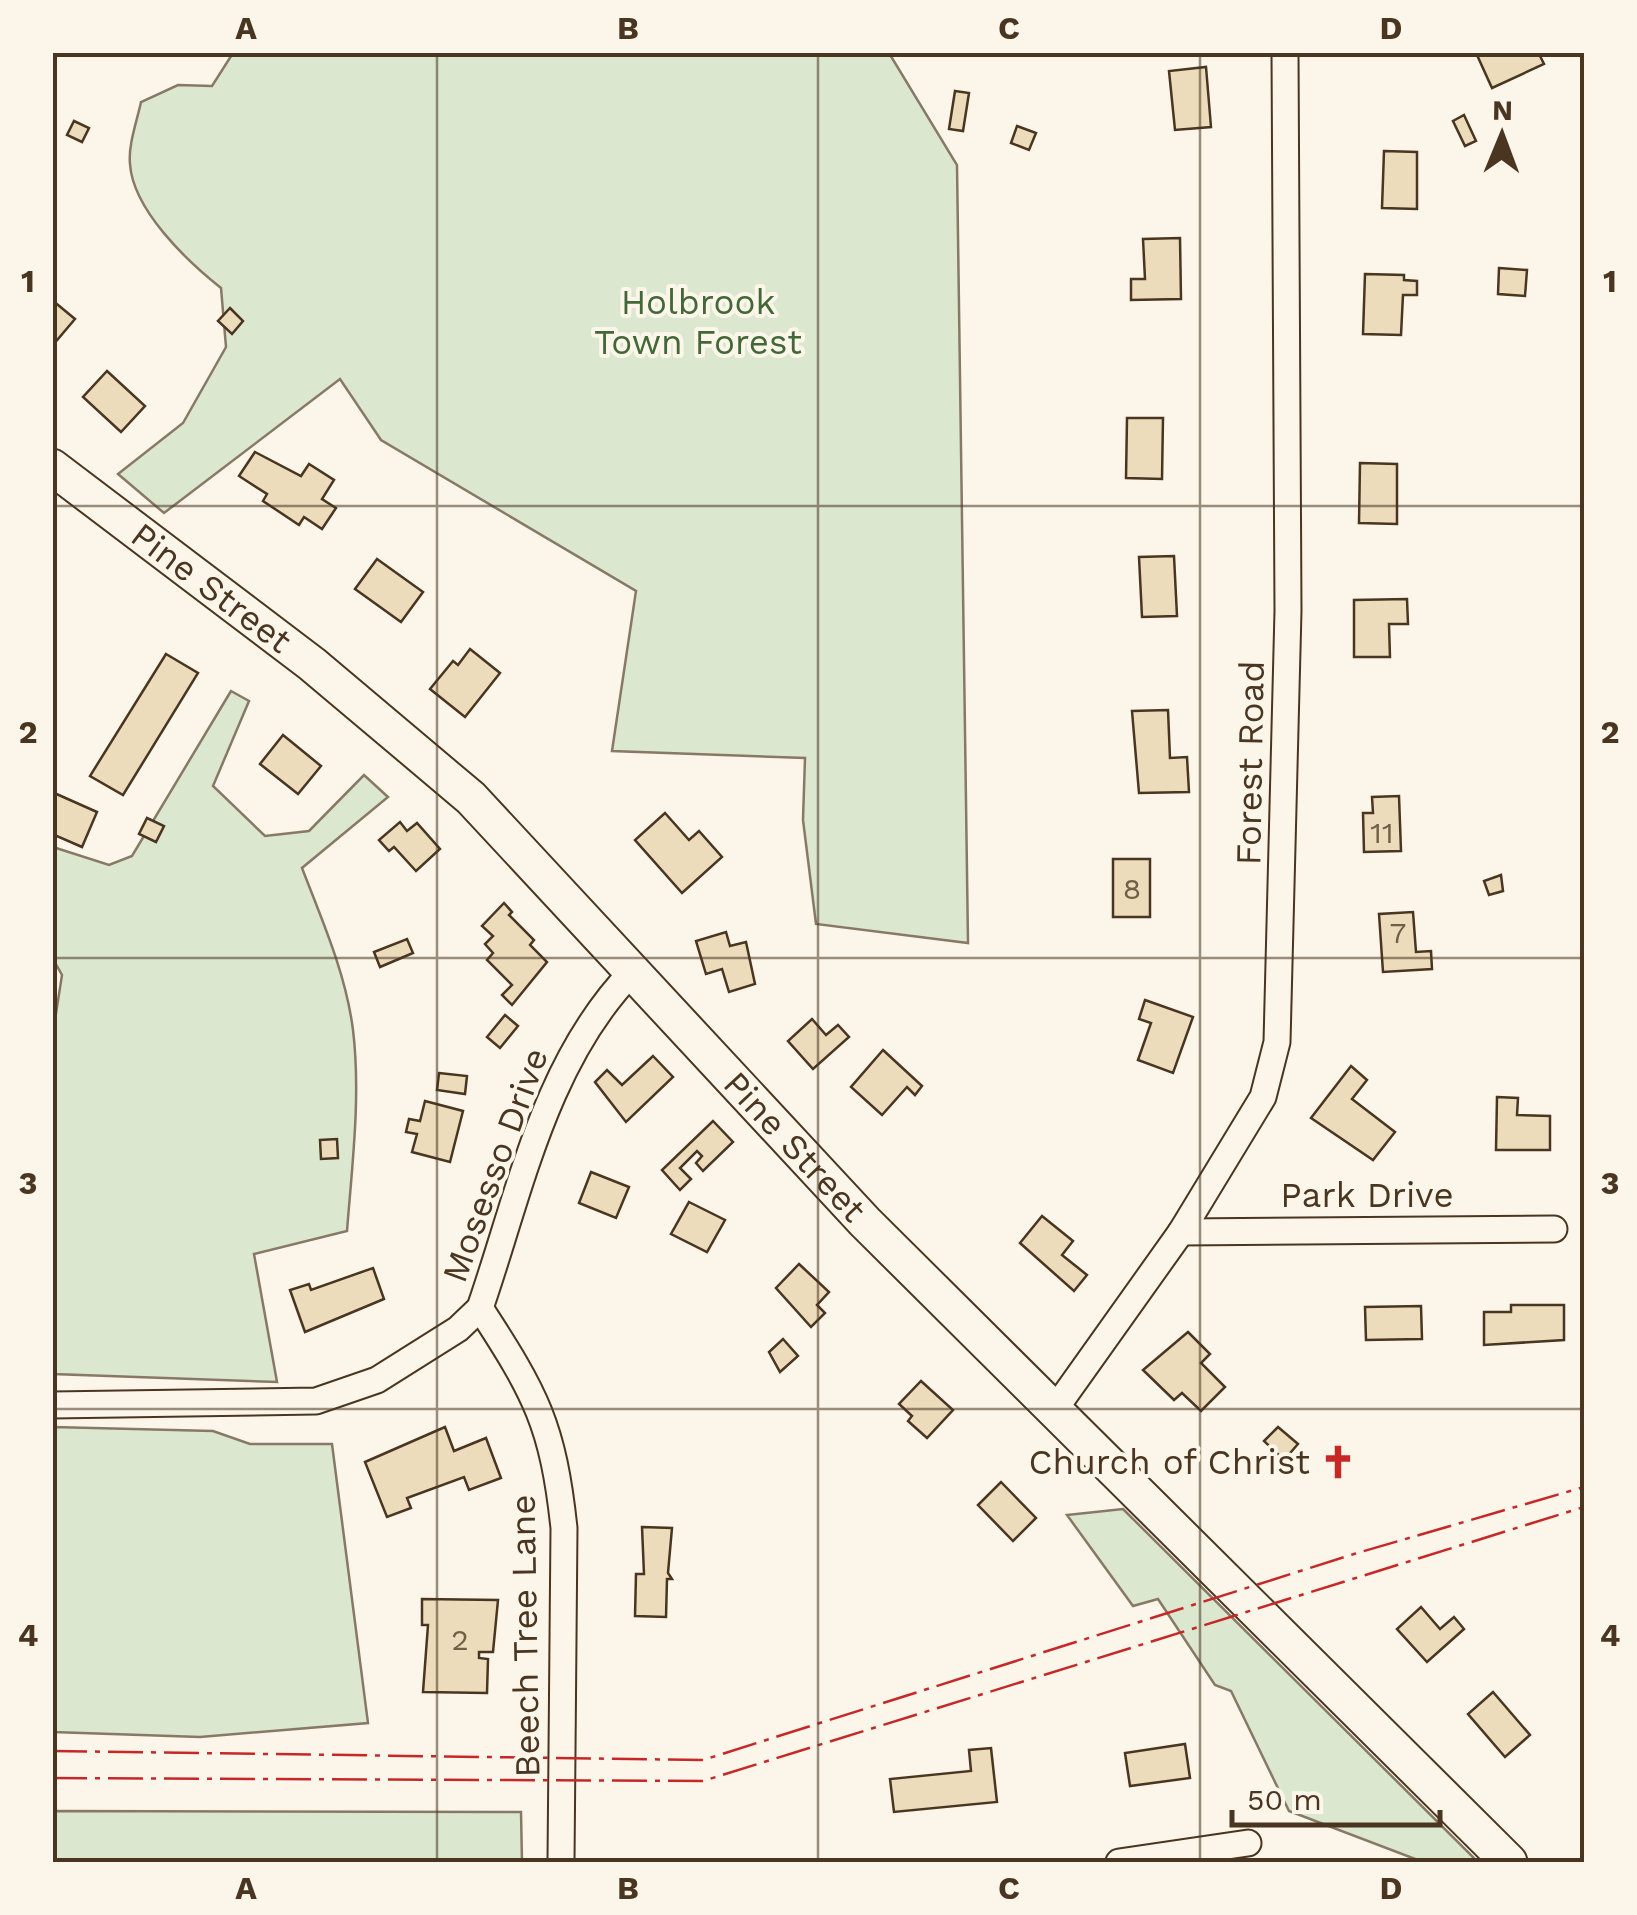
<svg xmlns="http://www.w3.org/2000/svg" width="1637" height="1915" viewBox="0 0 1637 1915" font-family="'Work Sans',sans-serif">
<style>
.green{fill:#dce7d0;stroke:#887966;stroke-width:2.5}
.building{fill:#ecdcbc;stroke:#4a3520;stroke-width:2.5}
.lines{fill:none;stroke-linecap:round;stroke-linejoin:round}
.street-casing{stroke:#4a3520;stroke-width:29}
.secondary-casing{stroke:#4a3520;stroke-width:39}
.street{stroke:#fbf6e9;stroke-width:25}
.secondary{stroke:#fbf6e9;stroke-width:35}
.power{stroke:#c62828;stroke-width:2.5;stroke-dasharray:35 8 5 8;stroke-linecap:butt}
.grid{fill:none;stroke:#4a3520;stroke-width:2.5;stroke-opacity:0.55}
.labels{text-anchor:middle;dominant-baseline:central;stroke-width:8;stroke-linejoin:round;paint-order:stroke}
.number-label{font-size:30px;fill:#725f47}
.park-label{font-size:35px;fill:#436837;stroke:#fbf6e9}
.street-label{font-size:35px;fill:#4a3520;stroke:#fbf6e9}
.poi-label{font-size:35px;fill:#4a3520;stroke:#fbf6e9;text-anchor:end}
.neatline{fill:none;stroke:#4a3520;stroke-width:4}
.grid-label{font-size:32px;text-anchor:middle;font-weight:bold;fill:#4a3520}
</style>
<rect width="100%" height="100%" fill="#fbf6e9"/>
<!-- green -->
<g class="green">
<path d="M233,53H889L957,165L968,943L816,924L803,820L805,758L612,751L636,591L381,440L340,379L164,513L118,474L183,423L226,347L221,288C187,261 133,210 130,164C128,145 137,121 141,102L178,85L212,86Z"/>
<path d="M231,691L249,701L213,786L265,836L309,831L364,775L388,797L302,868C322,920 346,974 353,1030C361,1096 352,1166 347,1231L254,1254L277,1382L53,1374L52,1039L62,975L53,959V847L109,865L132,856Z"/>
<polygon points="53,1427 213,1431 250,1444 332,1444 368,1723 200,1737 53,1732"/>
<polygon points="1123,1509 1478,1862 1423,1862 1289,1811 1231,1691 1215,1685 1158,1599 1133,1606 1067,1515"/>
<polygon points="53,1811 521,1812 522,1862 53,1862"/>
</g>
<!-- building -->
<g class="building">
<polygon points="1482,52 1538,52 1544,64 1492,88 1477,55"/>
<polygon points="1206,67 1211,127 1175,130 1169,71"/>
<polygon points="955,91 969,93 963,131 949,129"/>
<polygon points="1464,115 1476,141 1465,146 1453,121"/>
<polygon points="74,121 89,128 82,142 67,135"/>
<polygon points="1017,126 1036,133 1029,150 1011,143"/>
<polygon points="1384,151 1417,152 1417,209 1382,208"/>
<polygon points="1180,238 1181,299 1131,300 1131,279 1145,279 1143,239"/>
<polygon points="1499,268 1527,270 1525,296 1498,294"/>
<polygon points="1365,274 1404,275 1404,280 1417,281 1417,295 1403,295 1401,335 1363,334"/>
<polygon points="52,300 75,319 52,346"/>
<polygon points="230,308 243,321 232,334 218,321"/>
<polygon points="107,371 145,406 121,432 83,397"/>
<polygon points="1127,418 1163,418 1162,479 1126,478"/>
<polygon points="255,452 301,476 309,464 334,480 322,499 336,508 322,529 304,517 299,525 263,501 267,494 239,476"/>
<polygon points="1360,463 1397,464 1397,524 1359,523"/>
<polygon points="1174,556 1177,616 1142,617 1139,557"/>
<polygon points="377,559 423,592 401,622 355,589"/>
<polygon points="1407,599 1408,624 1389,624 1390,657 1354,657 1354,600"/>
<polygon points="470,649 500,673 465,717 430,689 453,661 458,665"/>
<polygon points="166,654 198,673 123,795 90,776"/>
<polygon points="1168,710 1170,758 1187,757 1189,792 1139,793 1132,711"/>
<polygon points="283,735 321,766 298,794 260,764"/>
<polygon points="52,792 97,812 82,847 52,834"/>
<polygon points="1399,796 1401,851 1364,852 1363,813 1373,813 1372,797"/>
<polygon points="665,813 689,840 699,831 722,857 682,893 635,840"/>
<polygon points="147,818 164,826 156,842 139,834"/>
<polygon points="400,822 407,831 417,823 440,849 416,871 394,847 389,851 379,840"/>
<rect x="1113" y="859" width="37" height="58"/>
<polygon points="1501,875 1503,891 1489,895 1484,881"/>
<polygon points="504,903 512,912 509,915 534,940 530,945 547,962 512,1005 502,995 512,985 487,960 493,953 485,944 493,936 482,926"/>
<polygon points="1413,912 1416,952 1431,951 1432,969 1383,972 1379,914"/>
<polygon points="726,932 730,946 746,942 755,984 729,992 722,969 706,974 696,941"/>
<polygon points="407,939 413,953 380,967 374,952"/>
<polygon points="1145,1000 1193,1017 1173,1073 1138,1060 1151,1023 1139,1019"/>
<polygon points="505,1015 518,1026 500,1048 487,1037"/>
<polygon points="812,1019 826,1035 838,1025 849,1037 813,1069 788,1041"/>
<polygon points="883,1050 922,1086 915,1095 907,1087 882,1115 851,1087"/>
<polygon points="653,1056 673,1077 626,1122 595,1082 607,1070 622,1085"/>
<polygon points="1351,1066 1367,1080 1352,1099 1395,1132 1373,1160 1311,1118"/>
<polygon points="439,1073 467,1076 465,1094 437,1090"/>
<polygon points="1497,1097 1518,1098 1517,1115 1550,1116 1550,1150 1496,1150"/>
<polygon points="425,1101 463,1111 450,1162 412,1152 417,1134 406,1132 409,1119 420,1121"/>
<polygon points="713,1121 733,1142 703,1171 696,1163 702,1156 697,1151 680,1168 691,1179 680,1190 662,1170"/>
<polygon points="337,1139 338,1158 321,1159 320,1140"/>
<polygon points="591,1172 629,1187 616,1218 579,1203"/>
<polygon points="689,1202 725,1220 707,1252 671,1234"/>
<polygon points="1042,1216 1073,1241 1062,1255 1087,1275 1074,1291 1020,1243"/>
<polygon points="799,1264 829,1292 817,1305 825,1313 811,1327 776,1288"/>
<polygon points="373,1268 384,1299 305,1332 290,1290 309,1284 311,1290"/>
<polygon points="1511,1305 1564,1305 1564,1340 1484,1345 1484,1312 1511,1312"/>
<polygon points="1421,1306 1422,1339 1366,1340 1365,1307"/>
<polygon points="1188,1332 1210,1354 1201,1363 1225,1387 1201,1411 1182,1393 1174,1400 1143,1370"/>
<polygon points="783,1339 798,1356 780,1372 769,1352"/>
<polygon points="921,1381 953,1410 927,1438 908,1421 912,1416 899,1404"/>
<polygon points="445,1427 454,1451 486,1438 501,1478 469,1490 464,1477 407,1498 411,1508 387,1517 365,1462"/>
<polygon points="1278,1427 1298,1444 1284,1460 1264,1441"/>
<polygon points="1001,1482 1036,1518 1013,1541 978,1505"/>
<polygon points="642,1527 672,1528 668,1573 672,1579 667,1579 666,1617 635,1616 636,1574 644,1574"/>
<polygon points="422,1599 498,1600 493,1652 479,1652 479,1658 488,1659 487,1693 423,1692 428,1625 422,1625"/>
<polygon points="1421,1607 1440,1629 1454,1617 1464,1629 1427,1662 1397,1629"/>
<polygon points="1493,1692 1530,1735 1505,1757 1468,1714"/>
<polygon points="1185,1744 1190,1778 1130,1786 1125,1753"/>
<polygon points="991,1748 997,1802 894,1812 890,1779 971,1771 969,1750"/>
</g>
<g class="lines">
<!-- street casing -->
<g class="street-casing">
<g id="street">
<polyline points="1181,1232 1554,1229"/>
<path d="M480,1308C536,1394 553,1425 564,1528L561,1862"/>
<path d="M52,1405L316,1401L377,1380L458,1329L480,1308C520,1192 545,1061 633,971"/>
<polyline points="1055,1409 1181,1232 1263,1097 1277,1042 1288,611 1285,52"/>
<polyline points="1119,1862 1248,1843"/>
</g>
</g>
<!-- secondary casing -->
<g class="secondary-casing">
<g id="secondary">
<path id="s1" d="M52,467L312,664L471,798L865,1222L1509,1862"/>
</g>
</g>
<!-- street -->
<use href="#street" class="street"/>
<!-- secondary -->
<use href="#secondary" class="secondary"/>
<!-- power -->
<g class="power">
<polyline points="52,1751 703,1760 1354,1554 1584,1487"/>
<polyline points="52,1778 703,1781 1584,1507"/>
</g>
</g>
<!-- grid -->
<path class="grid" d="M437,52V1862M818,52V1862M1200,52V1862M52,506H1584M52,958H1584M52,1409H1584"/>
<!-- icons -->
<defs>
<g id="church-bare" transform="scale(2.7)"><path d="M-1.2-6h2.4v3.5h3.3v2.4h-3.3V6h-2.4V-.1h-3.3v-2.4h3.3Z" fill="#c62828" stroke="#fbf6e9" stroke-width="2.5" paint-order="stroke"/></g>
</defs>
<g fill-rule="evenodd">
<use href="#church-bare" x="1338" y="1462"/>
</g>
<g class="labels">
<!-- number labels -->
<g class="number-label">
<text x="1382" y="832">11</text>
<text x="1132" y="888">8</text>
<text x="1398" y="932">7</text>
<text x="460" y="1639">2</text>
</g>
<!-- park labels -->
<g class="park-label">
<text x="698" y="302">Holbrook<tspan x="698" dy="40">Town Forest</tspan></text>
</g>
<!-- street labels -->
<g class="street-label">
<text stroke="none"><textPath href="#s1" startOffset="200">Pine Street</textPath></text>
<text transform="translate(1250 763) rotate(-89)">Forest Road</text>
<text stroke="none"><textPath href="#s1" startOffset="1010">Pine Street</textPath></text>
<text transform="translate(495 1165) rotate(-70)">Mosesso Drive</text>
<text x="1367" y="1195">Park Drive</text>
<text transform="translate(525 1636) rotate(-91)">Beech Tree Lane</text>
</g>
<!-- poi labels -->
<g class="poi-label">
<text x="1310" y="1462">Church of Christ</text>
</g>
</g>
<!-- border -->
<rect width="1637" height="1915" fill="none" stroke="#fbf6e9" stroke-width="110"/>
<!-- north arrow -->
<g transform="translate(1502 135) rotate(1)" stroke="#fbf6e9" stroke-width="8" paint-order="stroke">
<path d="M0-8L18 38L0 25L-18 38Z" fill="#4a3520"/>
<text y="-15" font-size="28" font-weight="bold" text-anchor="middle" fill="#4a3520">N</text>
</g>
<!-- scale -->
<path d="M1232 1810v15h208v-15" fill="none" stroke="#4a3520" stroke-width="5"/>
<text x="1247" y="1810" font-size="30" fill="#4a3520" stroke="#fbf6e9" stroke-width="8" paint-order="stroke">50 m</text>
<rect x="55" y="55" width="1527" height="1805" class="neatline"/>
<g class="grid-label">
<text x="246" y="39">A</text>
<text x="628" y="39">B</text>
<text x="1009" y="39">C</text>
<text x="1391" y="39">D</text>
<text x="28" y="292">1</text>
<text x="1610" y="292">1</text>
<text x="28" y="743">2</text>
<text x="1610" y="743">2</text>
<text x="28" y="1194">3</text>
<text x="1610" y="1194">3</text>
<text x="28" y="1646">4</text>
<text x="1610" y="1646">4</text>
<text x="246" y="1899">A</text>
<text x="628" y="1899">B</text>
<text x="1009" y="1899">C</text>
<text x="1391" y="1899">D</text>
</g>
</svg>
